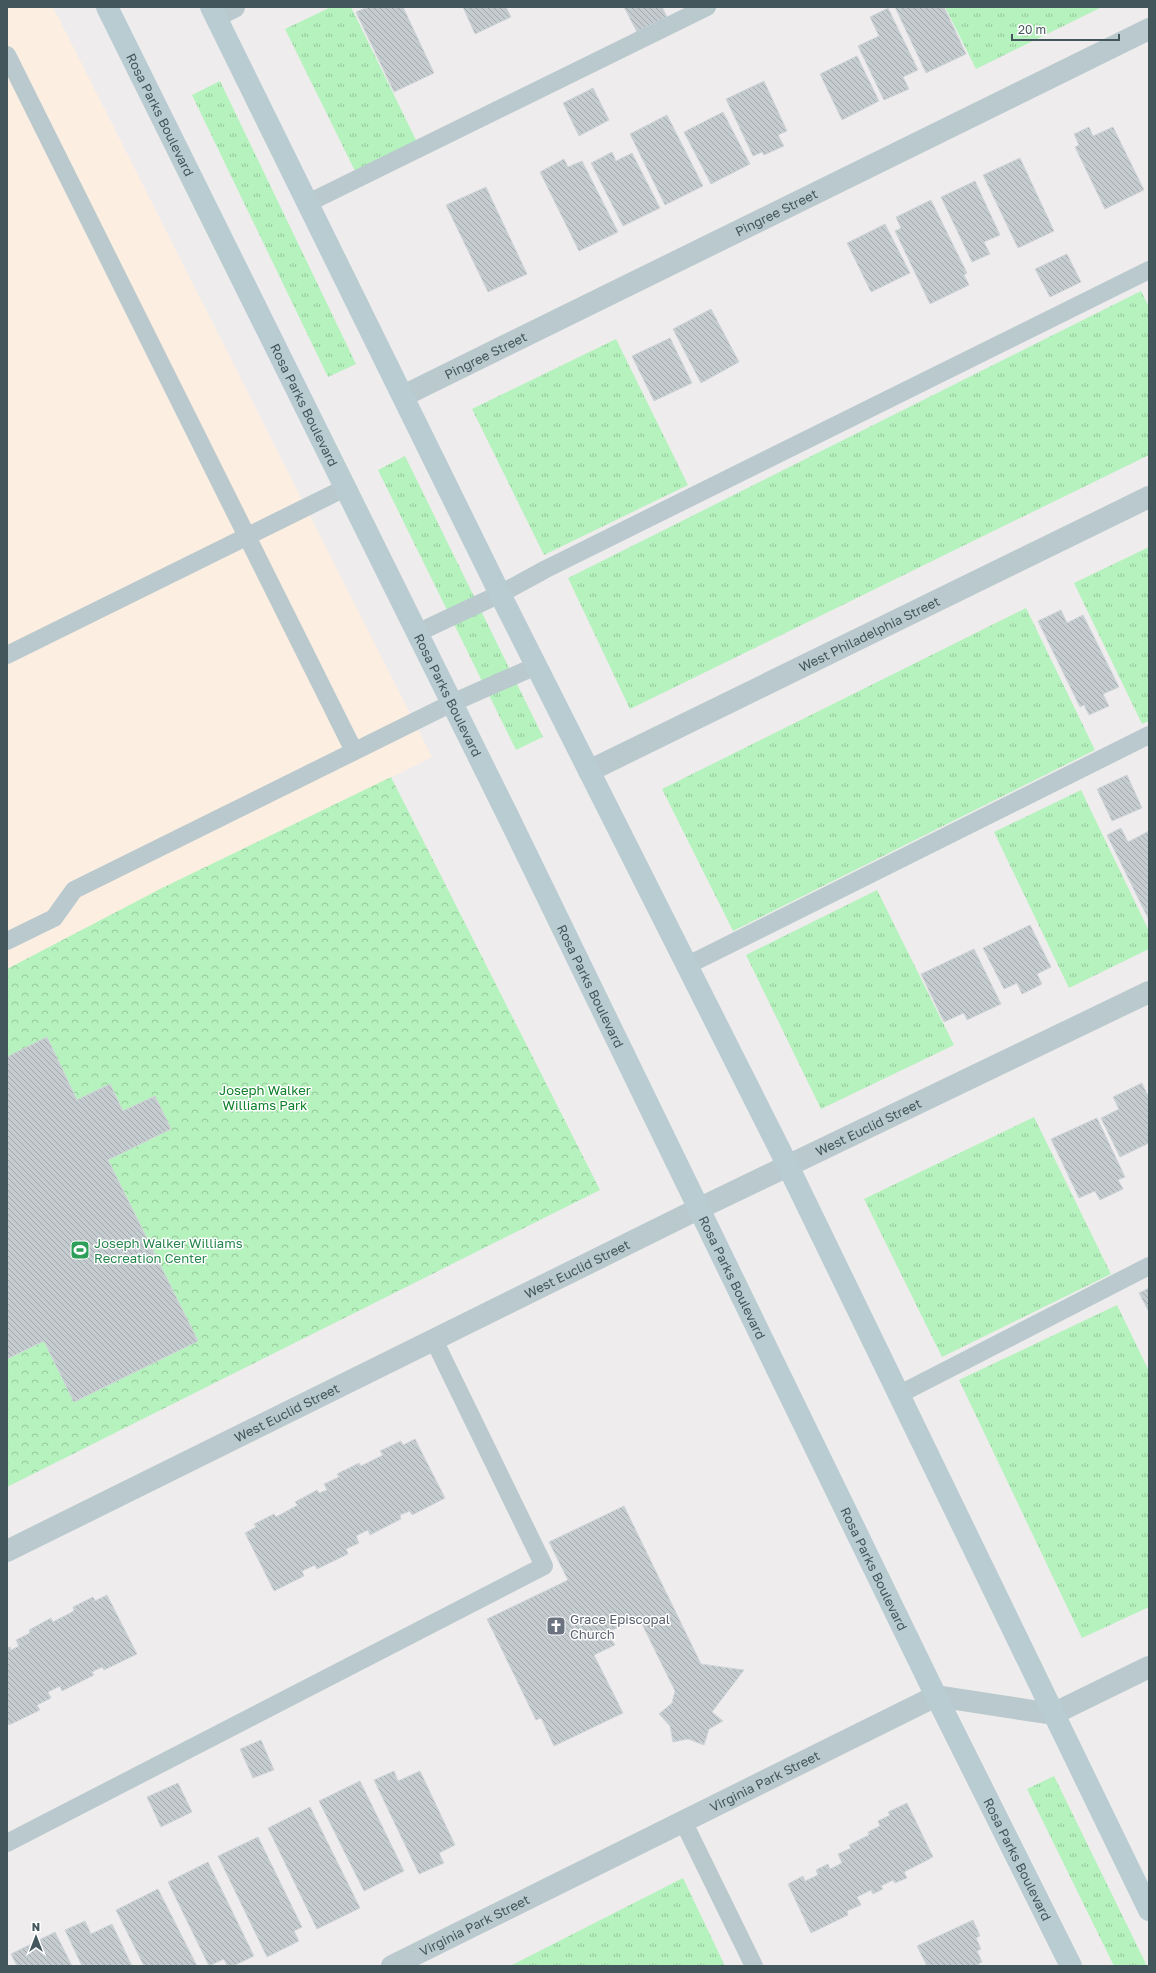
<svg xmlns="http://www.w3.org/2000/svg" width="1156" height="1973" viewBox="0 0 1156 1973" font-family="'Golos Text',sans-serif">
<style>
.commercial{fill:#fdeee2}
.grass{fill:url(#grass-tufts)}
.park{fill:url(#park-crowns)}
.building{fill:url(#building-back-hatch);stroke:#d0d5d9}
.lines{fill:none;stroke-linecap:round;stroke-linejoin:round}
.lane{stroke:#b9c9cd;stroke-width:18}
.street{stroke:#b9c9cd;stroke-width:22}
.secondary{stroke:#b8ccd2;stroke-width:22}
.labels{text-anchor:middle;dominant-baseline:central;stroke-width:3;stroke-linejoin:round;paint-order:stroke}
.street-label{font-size:13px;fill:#43565b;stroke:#fff}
.park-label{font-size:13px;fill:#0f812a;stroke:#fff}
.leisure-label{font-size:13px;fill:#27864d;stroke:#fff;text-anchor:start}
.worship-label{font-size:13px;fill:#5b616d;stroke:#fff;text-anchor:start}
</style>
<defs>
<pattern id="grass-tufts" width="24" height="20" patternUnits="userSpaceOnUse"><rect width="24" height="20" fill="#b6f2bd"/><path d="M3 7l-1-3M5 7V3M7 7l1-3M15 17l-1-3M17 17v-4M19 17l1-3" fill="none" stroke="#96c79d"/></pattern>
<pattern id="park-crowns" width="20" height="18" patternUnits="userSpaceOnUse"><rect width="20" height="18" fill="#b6f2bd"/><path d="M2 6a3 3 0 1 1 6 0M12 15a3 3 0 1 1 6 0" fill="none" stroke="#96c79d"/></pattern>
<pattern id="building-back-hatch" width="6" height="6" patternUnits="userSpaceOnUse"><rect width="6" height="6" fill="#c5ccd0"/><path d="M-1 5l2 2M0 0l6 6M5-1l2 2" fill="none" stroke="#a2a8ac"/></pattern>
</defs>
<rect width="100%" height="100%" fill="#efeced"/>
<!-- commercial -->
<polygon class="commercial" points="7,7 53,7 432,757 7,971"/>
<!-- grass -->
<g class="grass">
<polygon points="331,7 351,7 417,142 355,171 285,29"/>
<polygon points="945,7 1102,7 976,69"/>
<polygon points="220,81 356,364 328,377 192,95"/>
<polygon points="1141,291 1149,307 1149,455 630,709 568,578"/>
<polygon points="616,339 688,485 544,555 472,409"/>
<polygon points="405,456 543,737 516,750 378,470"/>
<polygon points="1149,547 1149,721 1142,724 1074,583"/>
<polygon points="1026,608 1095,750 733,931 662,789"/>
<polygon points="1081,790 1149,931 1149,949 1069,988 994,832"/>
<polygon points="877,890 954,1045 821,1109 746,955"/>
<polygon points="1034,1117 1111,1274 942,1357 864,1199"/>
<polygon points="1117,1305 1149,1371 1149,1607 1082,1638 959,1380"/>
<polygon points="1054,1776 1147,1966 1114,1966 1027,1789"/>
<polygon points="683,1878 725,1966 510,1966"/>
</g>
<!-- park -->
<polygon class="park" points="391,777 600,1190 7,1487 7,969 162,888"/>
<!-- building -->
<g class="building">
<polygon points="368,7 403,7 434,73 394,92 356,12"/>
<polygon points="463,7 506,7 511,17 475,34"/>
<polygon points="624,7 662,7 667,17 637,32"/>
<polygon points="895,7 944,7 966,54 926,73"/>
<polygon points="888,8 918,70 903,77 909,89 884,100 858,46 879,36 870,17"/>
<polygon points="857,56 879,101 842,120 820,74"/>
<polygon points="764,81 787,131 778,135 784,146 764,155 762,152 753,156 726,99"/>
<polygon points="593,88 609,120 579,136 563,103"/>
<polygon points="723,112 750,164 711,184 684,132"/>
<polygon points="667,115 703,186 665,205 630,134"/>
<polygon points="1089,127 1093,136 1113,127 1144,190 1105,209 1075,147 1079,145 1074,134"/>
<polygon points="612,152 616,161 632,153 660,208 623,226 591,163"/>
<polygon points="1020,158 1054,231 1018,248 983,175"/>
<polygon points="564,159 568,167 582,161 618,232 579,251 540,172"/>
<polygon points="975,181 1000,235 984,242 990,254 972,262 941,197"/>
<polygon points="486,187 527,274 488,292 446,205"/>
<polygon points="931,200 967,273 964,275 969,285 930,304 895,231 901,228 896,217"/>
<polygon points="885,224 910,273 871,292 847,243"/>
<polygon points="1067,254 1081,282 1050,297 1035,269"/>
<polygon points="711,309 739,362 701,383 673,329"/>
<polygon points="670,338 692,383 654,401 632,356"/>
<polygon points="1061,610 1067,623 1083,615 1119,687 1103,694 1109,706 1089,715 1084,705 1080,707 1038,621"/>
<polygon points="1127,775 1142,808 1112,821 1097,789"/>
<polygon points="1121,828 1128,842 1149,831 1148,918 1107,835"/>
<polygon points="1030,925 1051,967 1037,974 1042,984 1022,994 1017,983 1004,989 983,948"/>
<polygon points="974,949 1001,1004 967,1020 964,1013 944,1022 921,974"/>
<polygon points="47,1037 77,1100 110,1084 123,1111 155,1096 171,1129 108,1160 198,1341 74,1402 44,1341 7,1359 7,1057"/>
<polygon points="1142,1083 1147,1094 1149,1094 1149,1143 1120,1157 1101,1118 1119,1109 1113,1097"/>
<polygon points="1097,1118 1125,1177 1118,1180 1123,1189 1100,1200 1095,1191 1079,1198 1051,1139"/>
<polygon points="1149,1288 1149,1312 1139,1293"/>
<polygon points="415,1439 445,1498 412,1515 410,1511 400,1515 401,1519 370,1535 368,1530 356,1536 359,1543 346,1549 348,1554 317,1569 315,1565 302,1571 304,1576 274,1591 245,1533 256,1527 254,1524 274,1514 276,1517 298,1505 295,1502 317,1490 319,1493 327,1490 324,1484 339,1477 337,1474 359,1463 361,1466 383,1455 380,1451 401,1441 403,1445"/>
<polygon points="624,1506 701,1664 744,1670 712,1712 723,1721 709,1729 704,1745 688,1739 673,1742 670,1726 659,1714 672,1703 675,1691 639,1618 608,1632 615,1645 594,1655 623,1713 554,1746 541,1718 536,1720 487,1619 568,1580 549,1542"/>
<polygon points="107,1595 137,1654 104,1670 102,1667 92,1672 94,1675 62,1691 60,1686 48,1692 51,1698 37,1705 40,1710 9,1725 7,1722 7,1648 10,1647 11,1650 19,1646 16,1640 30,1633 29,1630 51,1618 53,1622 74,1611 73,1607 93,1597 95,1601"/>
<polygon points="261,1740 274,1770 253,1778 240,1749"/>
<polygon points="394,1771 398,1781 420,1771 455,1845 439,1853 444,1863 419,1874 374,1780"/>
<polygon points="360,1781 404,1871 364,1891 319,1801"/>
<polygon points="178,1783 192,1812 161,1827 147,1797"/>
<polygon points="907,1803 933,1857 904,1872 907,1878 895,1883 893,1880 881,1886 883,1889 873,1894 871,1890 857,1897 861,1905 847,1911 848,1915 811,1933 788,1884 803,1876 805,1881 818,1875 816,1870 828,1864 830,1869 842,1863 838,1854 851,1848 849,1845 869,1835 868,1832 880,1826 878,1821 890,1815 888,1812"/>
<polygon points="310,1807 360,1908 317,1929 268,1828"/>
<polygon points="258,1837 302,1927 294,1931 299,1941 267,1957 218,1856"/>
<polygon points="208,1862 254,1956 233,1966 227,1966 224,1959 209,1966 168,1882"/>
<polygon points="158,1889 197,1966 144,1966 116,1910"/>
<polygon points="973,1920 980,1936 976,1938 981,1949 977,1951 982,1962 978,1964 979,1966 927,1966 917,1946"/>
<polygon points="85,1921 91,1934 112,1924 132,1966 82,1966 65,1930"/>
<polygon points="55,1932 72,1966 17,1966 11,1954"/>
</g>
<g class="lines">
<!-- lane -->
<g class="lane">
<polyline points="7,55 354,751"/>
<polyline points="308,203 707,7"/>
<polyline points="417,633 500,594 546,569 1149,270"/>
<polyline points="7,655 345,488"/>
<polyline points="7,941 54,918 74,890 452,703 536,666"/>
<polyline points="686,966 1149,735"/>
<polyline points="898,1395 1149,1266"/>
<polyline points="683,1821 754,1966"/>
<polyline points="7,1843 544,1566 434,1340"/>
</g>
<!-- street -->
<g class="street">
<polyline points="216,16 234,7"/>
<path id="s1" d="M403,396L1149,29"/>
<path id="s2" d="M589,771L1149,497"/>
<path id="s3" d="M7,1551L698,1209L1149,992"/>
<path id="s4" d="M392,1966L936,1696L1053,1714L1149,1667"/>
</g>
<!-- secondary -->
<g class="secondary">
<path id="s5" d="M107,7L506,812L936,1696L1071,1966"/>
<polyline points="211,7 500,594 788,1166 1149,1910"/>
</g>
</g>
<!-- icons -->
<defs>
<g id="stadium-square" transform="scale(1)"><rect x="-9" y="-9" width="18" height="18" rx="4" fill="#2e9e5b" stroke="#fff"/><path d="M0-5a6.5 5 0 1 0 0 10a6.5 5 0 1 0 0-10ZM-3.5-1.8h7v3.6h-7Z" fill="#fff"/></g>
<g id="church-square" transform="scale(1)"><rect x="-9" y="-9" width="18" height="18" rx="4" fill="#6b7280" stroke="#fff"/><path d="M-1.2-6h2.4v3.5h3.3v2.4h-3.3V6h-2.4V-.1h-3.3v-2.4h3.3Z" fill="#fff"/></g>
</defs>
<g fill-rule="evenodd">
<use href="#stadium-square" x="80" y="1250"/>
<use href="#church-square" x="556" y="1626"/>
</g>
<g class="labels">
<!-- street labels -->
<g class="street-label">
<text stroke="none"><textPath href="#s5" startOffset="120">Rosa Parks Boulevard</textPath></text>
<text stroke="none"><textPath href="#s1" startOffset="416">Pingree Street</textPath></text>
<text stroke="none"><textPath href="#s1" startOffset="92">Pingree Street</textPath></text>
<text stroke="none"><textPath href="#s5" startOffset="444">Rosa Parks Boulevard</textPath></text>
<text stroke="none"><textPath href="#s2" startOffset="312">West Philadelphia Street</textPath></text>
<text stroke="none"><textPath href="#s5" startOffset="768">Rosa Parks Boulevard</textPath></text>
<text stroke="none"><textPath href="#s5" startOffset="1092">Rosa Parks Boulevard</textPath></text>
<text stroke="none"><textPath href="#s3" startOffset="960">West Euclid Street</textPath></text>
<text stroke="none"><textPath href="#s3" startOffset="636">West Euclid Street</textPath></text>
<text stroke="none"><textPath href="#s5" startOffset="1416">Rosa Parks Boulevard</textPath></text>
<text stroke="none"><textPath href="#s3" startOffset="312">West Euclid Street</textPath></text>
<text stroke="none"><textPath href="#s5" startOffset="1740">Rosa Parks Boulevard</textPath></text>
<text stroke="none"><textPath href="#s4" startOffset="416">Virginia Park Street</textPath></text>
<text stroke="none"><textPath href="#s5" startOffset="2064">Rosa Parks Boulevard</textPath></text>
<text stroke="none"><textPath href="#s4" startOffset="92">Virginia Park Street</textPath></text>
</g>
<!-- park labels -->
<g class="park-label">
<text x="265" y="1090">Joseph Walker<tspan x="265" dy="15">Williams Park</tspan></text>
</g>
<!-- leisure labels -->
<g class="leisure-label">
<text x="94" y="1243">Joseph Walker Williams<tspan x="94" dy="15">Recreation Center</tspan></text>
</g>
<!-- worship labels -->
<g class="worship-label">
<text x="570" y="1619">Grace Episcopal<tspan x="570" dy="15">Church</tspan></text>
</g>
</g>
<!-- border -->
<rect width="1156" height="1973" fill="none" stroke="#43565b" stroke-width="16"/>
<!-- north arrow -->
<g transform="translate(36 1937)" stroke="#ffffff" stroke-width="3" paint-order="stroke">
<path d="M0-3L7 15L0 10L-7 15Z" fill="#43565b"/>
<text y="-6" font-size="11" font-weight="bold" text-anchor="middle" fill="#43565b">N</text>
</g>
<!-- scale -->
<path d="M1012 34v6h107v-6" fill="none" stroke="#43565b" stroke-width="2"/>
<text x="1018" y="34" font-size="12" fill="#43565b" stroke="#ffffff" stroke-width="3" paint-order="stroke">20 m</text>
</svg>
